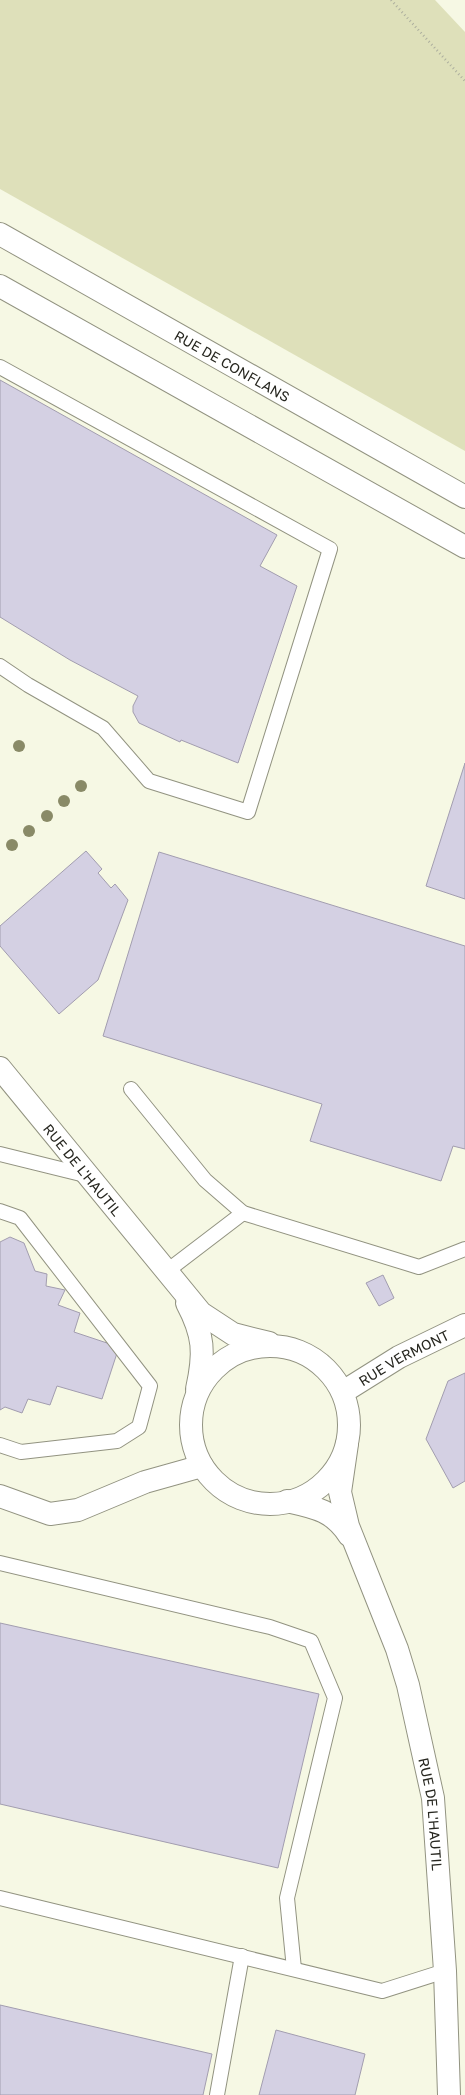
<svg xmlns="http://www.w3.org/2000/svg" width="465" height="2095" viewBox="0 0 465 2095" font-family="'Golos Text',sans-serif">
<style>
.green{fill:#dee0ba}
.building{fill:#d4d0e3;stroke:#a29daf}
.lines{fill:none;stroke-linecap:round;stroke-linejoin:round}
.service-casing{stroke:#929381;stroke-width:16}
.minor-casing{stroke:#929381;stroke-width:24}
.primary-casing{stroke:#929381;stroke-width:24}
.path{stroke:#acae9e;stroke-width:2.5;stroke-dasharray:1 3;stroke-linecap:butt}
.service{stroke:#fff;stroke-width:14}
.minor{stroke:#fff;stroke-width:22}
.primary{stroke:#fff;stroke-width:22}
.tree{fill:#898a67}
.labels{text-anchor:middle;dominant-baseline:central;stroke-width:3;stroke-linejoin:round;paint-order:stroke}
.street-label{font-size:14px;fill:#272720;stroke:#fff}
</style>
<rect width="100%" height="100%" fill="#f6f8e4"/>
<!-- green -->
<polygon class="green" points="0,0 435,0 465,32 465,451 0,189"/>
<!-- building -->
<g class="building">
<polygon points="0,380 277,535 260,566 297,586 238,763 181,740 180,742 139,723 133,712 133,706 138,696 70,660 0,617"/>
<polygon points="465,763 465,899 426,886"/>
<polygon points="86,851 102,869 98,873 111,888 115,884 128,900 98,980 59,1014 0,946 0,926"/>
<polygon points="159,852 465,946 465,1149 453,1146 441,1181 310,1141 322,1104 103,1036"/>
<polygon points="10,1237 24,1243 35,1271 47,1274 46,1286 65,1290 58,1305 80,1313 74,1332 119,1347 102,1399 57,1386 50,1405 28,1399 22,1413 5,1407 0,1410 0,1242"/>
<polygon points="383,1275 394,1298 379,1306 366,1283"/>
<polygon points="465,1373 465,1481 453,1488 426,1439 448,1381"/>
<polygon points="0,1623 319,1694 278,1868 0,1804"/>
<polygon points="0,2005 212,2054 203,2095 0,2095"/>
<polygon points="276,2030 365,2054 355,2095 259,2095"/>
</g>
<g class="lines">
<!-- service casing -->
<g class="service-casing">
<g id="service">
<polyline points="0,367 330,549 248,812 149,781 103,728 28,685 0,666"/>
<polyline points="131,1089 205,1180 243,1213 419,1267 465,1249"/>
<polyline points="0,1154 89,1176"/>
<polyline points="0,1211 20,1218 150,1386 139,1427 117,1441 21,1452 0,1445"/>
<polyline points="167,1271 243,1213"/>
<polyline points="0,1563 270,1627 311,1641 335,1698 287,1898 294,1969"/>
<polyline points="0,1898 382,1991 445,1971"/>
<polyline points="217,2095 242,1956"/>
</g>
</g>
<!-- minor casing -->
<g class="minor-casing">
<g id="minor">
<path id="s1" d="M0,1068L201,1313L233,1334L269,1343"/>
<path d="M187,1303C204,1335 205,1353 197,1389"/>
<circle cx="270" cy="1425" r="79"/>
<path id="s2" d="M343,1392L399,1357L465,1325"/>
<path id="s3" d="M347,1444L340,1492L348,1526L397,1649L408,1685L433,1798L445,1971L449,2095"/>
<polyline points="0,1496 50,1514 78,1510 145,1482 202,1466"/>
<path d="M287,1501C314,1507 333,1510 349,1535"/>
</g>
</g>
<!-- primary casing -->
<g class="primary-casing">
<g id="primary">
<path id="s4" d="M0,234L465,497"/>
<polyline points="0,286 465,547"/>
</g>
</g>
<!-- path -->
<polyline class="path" points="391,0 465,81"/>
<!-- service -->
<use href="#service" class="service"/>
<!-- minor -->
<use href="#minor" class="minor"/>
<!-- primary -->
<use href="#primary" class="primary"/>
</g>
<!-- trees -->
<g class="tree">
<circle cx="19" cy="746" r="6"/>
<circle cx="81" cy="786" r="6"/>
<circle cx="64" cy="801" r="6"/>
<circle cx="47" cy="816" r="6"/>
<circle cx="29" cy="831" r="6"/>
<circle cx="12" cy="845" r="6"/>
</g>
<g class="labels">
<!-- street labels -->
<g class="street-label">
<text stroke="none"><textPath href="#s4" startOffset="267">RUE DE CONFLANS</textPath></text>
<text stroke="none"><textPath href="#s1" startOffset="131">RUE DE L'HAUTIL</textPath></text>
<text stroke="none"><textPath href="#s2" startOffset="70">RUE VERMONT</textPath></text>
<text stroke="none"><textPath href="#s3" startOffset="385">RUE DE L'HAUTIL</textPath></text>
</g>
</g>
</svg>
